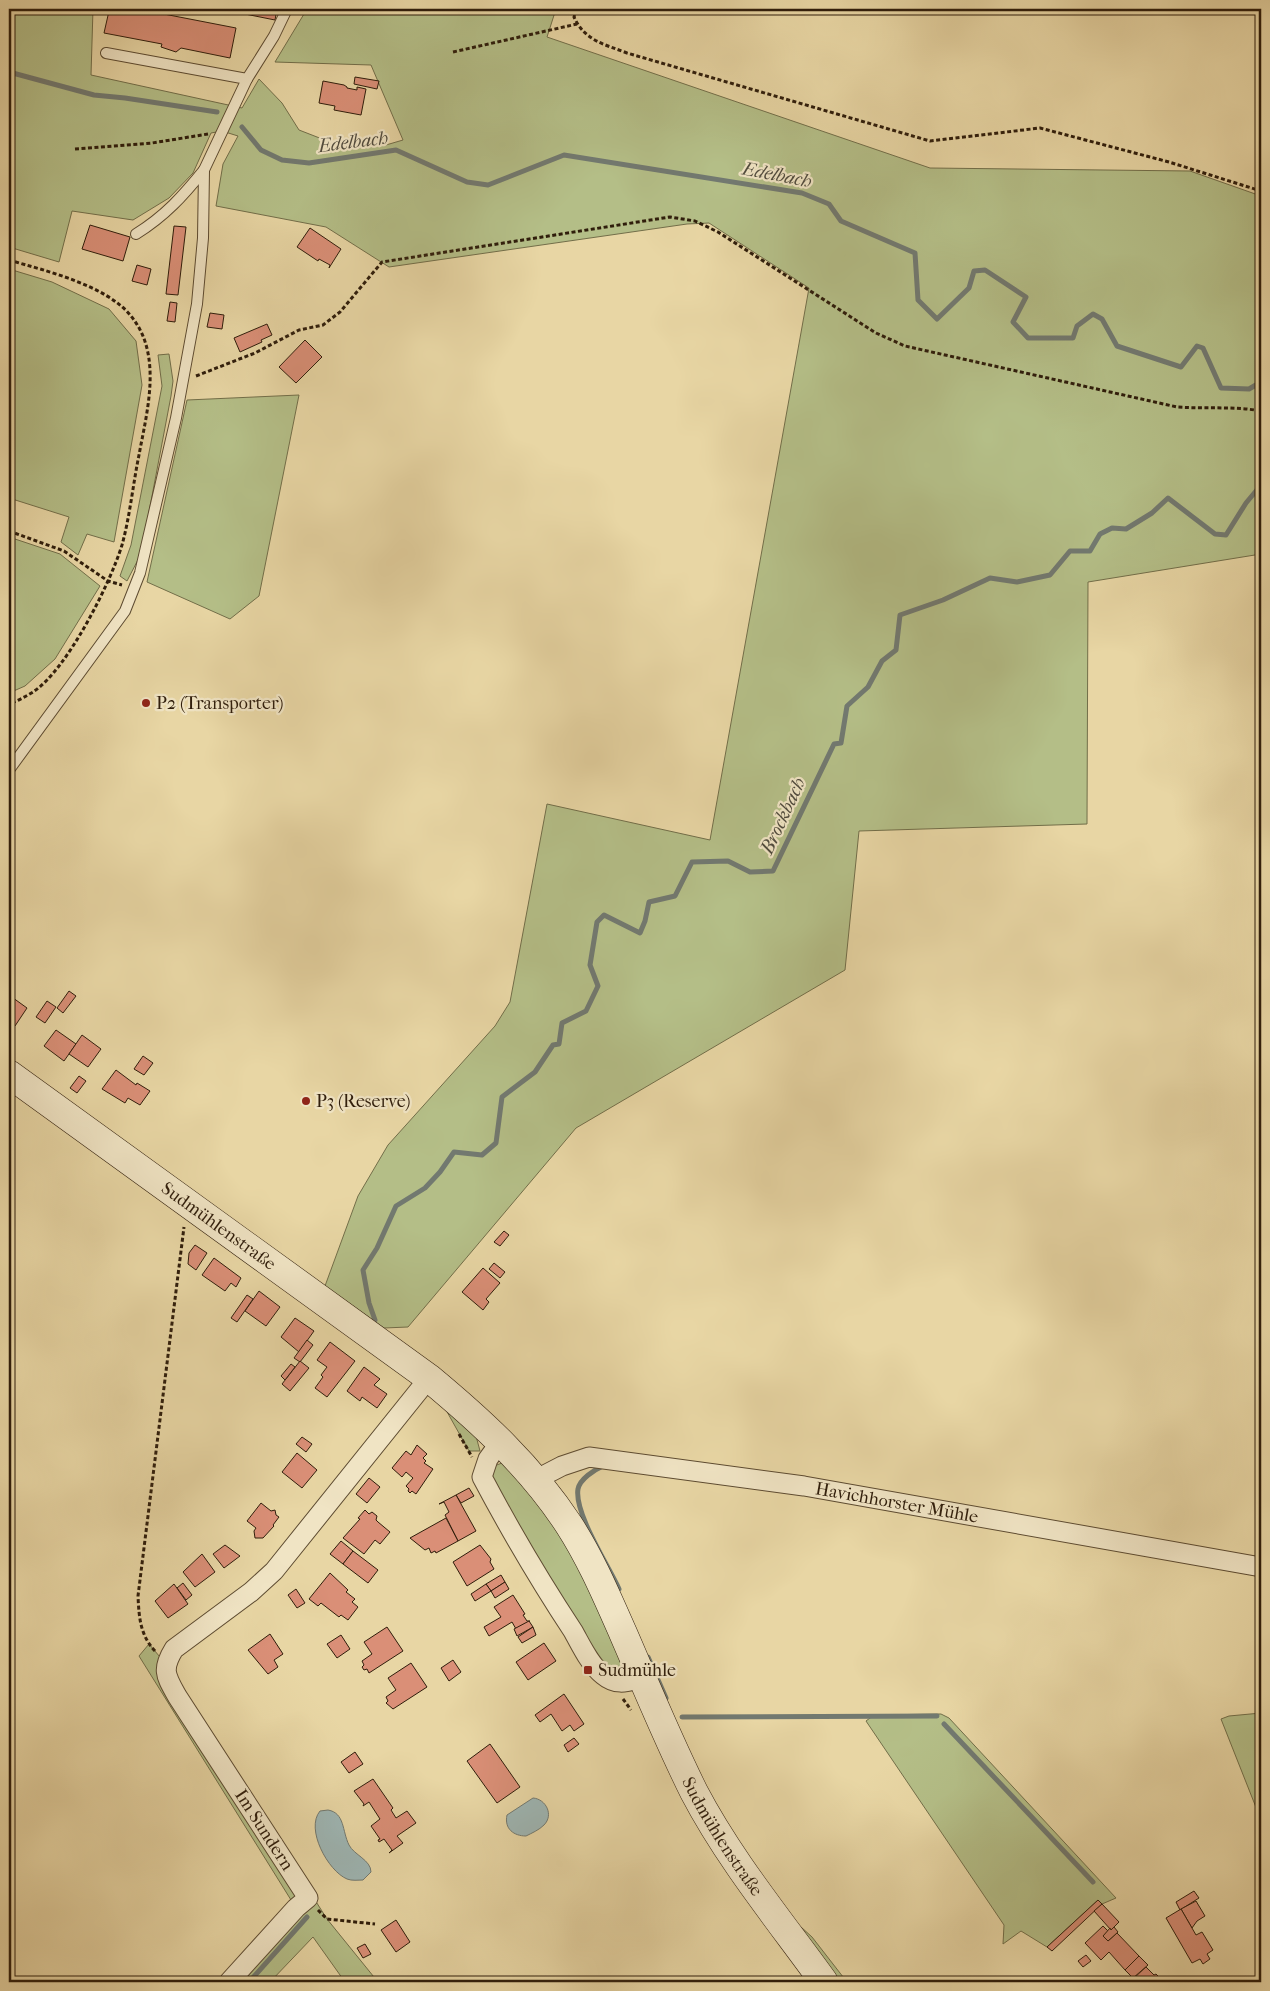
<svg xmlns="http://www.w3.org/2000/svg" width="1270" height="1991" viewBox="0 0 1270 1991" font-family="'IM FELL French Canon',serif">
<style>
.green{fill:#b4be87;stroke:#726e49}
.water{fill:#9eb6b4;stroke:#727970}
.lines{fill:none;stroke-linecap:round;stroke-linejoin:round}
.stream{stroke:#727970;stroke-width:5}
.building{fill:#da8f77;stroke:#2f1d0b}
.lane-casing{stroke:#5d4b31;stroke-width:12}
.street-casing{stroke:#5d4b31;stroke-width:21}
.secondary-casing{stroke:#2f1d0b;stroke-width:29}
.path{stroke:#2f1d0b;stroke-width:3;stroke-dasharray:4 2.5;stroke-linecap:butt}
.lane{stroke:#f0e4c4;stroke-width:10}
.street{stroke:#f0e4c4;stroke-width:19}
.secondary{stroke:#f0e4c4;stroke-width:28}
.poi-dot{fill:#8f2418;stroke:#f0e4c4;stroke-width:2}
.labels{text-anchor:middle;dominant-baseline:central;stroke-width:4.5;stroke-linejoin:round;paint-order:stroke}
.poi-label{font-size:18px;fill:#2f1d0b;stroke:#f0e4c4;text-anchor:start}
.street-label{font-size:18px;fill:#2f1d0b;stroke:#f0e4c4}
.water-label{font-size:19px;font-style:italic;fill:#504b3e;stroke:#f0e4c4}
</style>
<rect width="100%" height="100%" fill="#e8d6a4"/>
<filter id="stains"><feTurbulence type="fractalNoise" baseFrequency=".004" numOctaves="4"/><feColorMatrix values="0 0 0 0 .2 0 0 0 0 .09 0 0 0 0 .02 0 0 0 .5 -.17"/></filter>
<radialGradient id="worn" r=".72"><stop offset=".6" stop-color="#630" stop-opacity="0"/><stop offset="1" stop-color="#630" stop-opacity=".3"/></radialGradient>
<!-- green -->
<g class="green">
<polygon points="9,9 93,9 91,75 242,108 259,79 282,103 299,130 335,144 386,145 403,140 371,65 275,62 307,9 556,9 547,37 930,168 1190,171 1261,196 1261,554 1088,582 1087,824 859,831 845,970 576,1128 408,1327 384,1328 325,1286 358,1196 388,1145 495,1026 510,1002 547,804 710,840 809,288 709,223 687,224 389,267 326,227 216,206 223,164 238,136 222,131 211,133 193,173 169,198 133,220 72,211 59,262 9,247"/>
<polygon points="9,269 52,282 109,309 136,341 142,385 114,542 87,534 78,555 61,542 69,517 9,498"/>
<polygon points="169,354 173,381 171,396 141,554 127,581 120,576 131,545 162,386 158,355"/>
<polygon points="299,395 259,596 230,619 147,582 187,400"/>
<polygon points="9,537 60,554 100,586 55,659 25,686 9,693"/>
<polygon points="446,1410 476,1436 480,1451 469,1451"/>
<polygon points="502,1463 507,1464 574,1547 624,1668 620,1672 610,1668 599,1661 492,1480 494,1466"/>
<polygon points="149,1644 165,1663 327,1919 378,1982 345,1982 313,1937 270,1982 229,1982 296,1908 139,1656"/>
<polygon points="1261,1713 1261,1820 1221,1719 1229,1716"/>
<polygon points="941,1714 949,1718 1116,1898 1102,1904 1098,1900 1047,1947 1021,1931 1003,1944 1004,1925 866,1721 874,1715"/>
<polygon points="801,1927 812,1937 847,1982 837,1982"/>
</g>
<!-- water -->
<g class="water">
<path d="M533,1798C546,1799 554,1815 544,1825C539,1830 532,1833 526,1836C514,1836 504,1829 507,1815Z"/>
<path d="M328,1810C345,1813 342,1831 349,1845C354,1855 371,1860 371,1872L363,1880C358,1880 352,1881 347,1879C328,1871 305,1829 320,1811Z"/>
</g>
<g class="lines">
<!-- stream -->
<g class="stream">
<polyline points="9,72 94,95 125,98 217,112"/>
<polyline points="242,127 261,150 282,160 309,163 396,150 467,182 488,185 564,155 802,193 829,204 841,221 915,253 918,300 937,319 969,288 974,271 985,270 1026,297 1013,322 1028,338 1073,338 1077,326 1093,314 1102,319 1117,346 1181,367 1197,346 1203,348 1221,388 1249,389 1261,382"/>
<polyline points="375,1320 369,1303 363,1270 377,1248 396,1206 425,1188 440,1172 454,1152 482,1155 496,1143 502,1097 535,1072 553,1045 559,1044 562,1023 586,1011 598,986 590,965 597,922 604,915 640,933 645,921 649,902 675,896 692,862 728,861 750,872 773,871 834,744 841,743 847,706 868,687 882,661 896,650 900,615 943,600 990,578 1017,582 1050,575 1070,551 1090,551 1100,534 1112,528 1126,529 1152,513 1168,498 1215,534 1226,535 1246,503 1261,485"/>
<path d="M603,1466C594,1470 580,1479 578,1489C574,1513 608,1565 619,1589"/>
<polyline points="648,1657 666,1698"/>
<polyline points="682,1717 937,1716"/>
<polyline points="944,1724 1093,1882"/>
<polyline points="249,1982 307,1917"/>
</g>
</g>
<!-- building -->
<g class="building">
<polygon points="106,9 138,9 236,28 230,58 181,48 176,52 161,47 162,44 104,33 109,11"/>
<polygon points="220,9 277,9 275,20"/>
<polygon points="355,77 379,81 377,89 354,84"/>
<polygon points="323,81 344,85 347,87 347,88 357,90 357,87 366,89 361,115 334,110 335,106 319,103"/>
<polygon points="90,225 130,237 123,261 82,249"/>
<polygon points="174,226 186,227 178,295 166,294"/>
<polygon points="310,228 341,249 329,268 330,265 319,259 318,261 297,247"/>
<polygon points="137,265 151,269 147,285 132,281"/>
<polygon points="170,302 177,303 175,322 167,321"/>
<polygon points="210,313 224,315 222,329 207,327"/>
<polygon points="267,324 272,335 261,340 262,342 240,352 234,338"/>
<polygon points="305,340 322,357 296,383 279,367"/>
<polygon points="69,991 76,996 63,1013 57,1008"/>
<polygon points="9,995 27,1008 15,1026 9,1021"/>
<polygon points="47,1001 56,1007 45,1023 36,1017"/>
<polygon points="56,1030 76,1044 64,1061 44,1046"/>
<polygon points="82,1035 101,1049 88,1067 69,1054"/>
<polygon points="143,1056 153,1063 144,1075 134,1069"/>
<polygon points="116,1070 136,1085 137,1083 150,1091 140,1105 128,1098 125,1103 102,1089"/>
<polygon points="79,1076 86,1081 77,1093 70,1088"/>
<polygon points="504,1231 509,1235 500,1246 494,1242"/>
<polygon points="195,1245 207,1253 196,1270 188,1264 189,1253"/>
<polygon points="214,1258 241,1278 236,1287 231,1283 225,1291 202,1275"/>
<polygon points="494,1263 505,1272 500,1278 489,1269"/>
<polygon points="483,1268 500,1283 486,1299 489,1302 483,1310 462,1292"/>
<polygon points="259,1291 280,1307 266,1326 245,1311"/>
<polygon points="247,1295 253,1299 237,1322 231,1318"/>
<polygon points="295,1318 314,1331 299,1352 281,1337"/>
<polygon points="307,1340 313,1345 300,1362 294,1358"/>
<polygon points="330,1342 355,1361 327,1397 315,1388 323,1377 321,1375 327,1367 317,1360"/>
<polygon points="300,1361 309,1368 290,1391 282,1384"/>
<polygon points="291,1364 295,1367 285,1380 281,1376"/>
<polygon points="364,1367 380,1379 374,1385 387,1394 377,1408 362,1397 360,1401 347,1391"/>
<polygon points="302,1437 312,1444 306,1452 296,1444"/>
<polygon points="417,1445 427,1454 423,1458 426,1461 424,1463 433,1469 416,1494 412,1491 410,1493 408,1491 409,1489 406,1486 413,1478 406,1472 402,1477 392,1468 406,1451 411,1455"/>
<polygon points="297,1453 317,1470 302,1488 282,1472"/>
<polygon points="369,1478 380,1487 367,1503 356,1494"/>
<polygon points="469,1488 474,1496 461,1503 456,1495"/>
<polygon points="456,1495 476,1531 458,1541 445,1515 449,1512 444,1502 439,1504"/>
<polygon points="261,1503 271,1511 275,1510 276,1515 279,1517 273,1525 274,1526 263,1538 255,1538 254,1531 256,1528 247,1521"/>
<polygon points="365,1510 369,1514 372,1512 377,1516 376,1520 378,1522 390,1532 380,1544 375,1540 364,1554 343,1538 360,1519 358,1518"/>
<polygon points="446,1518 458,1541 436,1553 435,1551 431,1553 429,1548 425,1550 410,1538"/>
<polygon points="341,1541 353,1551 343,1564 330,1554"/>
<polygon points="225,1545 240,1556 224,1568 213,1554"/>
<polygon points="480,1545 491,1559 490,1562 494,1569 467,1586 453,1562"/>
<polygon points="353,1551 378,1570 368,1583 343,1564"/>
<polygon points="202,1554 215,1572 195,1587 183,1572"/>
<polygon points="330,1573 348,1590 346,1592 355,1599 352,1602 358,1607 348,1620 341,1615 339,1617 321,1603 318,1606 309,1599"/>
<polygon points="501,1575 505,1582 491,1591 486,1584"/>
<polygon points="505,1582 509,1589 495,1598 491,1591"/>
<polygon points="183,1583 192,1595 186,1600 177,1588"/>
<polygon points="174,1584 188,1604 168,1618 155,1601"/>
<polygon points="486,1584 491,1591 475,1601 471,1594"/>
<polygon points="296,1589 305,1603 297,1608 288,1595"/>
<polygon points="513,1595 525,1614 523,1615 527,1621 530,1621 516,1629 512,1622 489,1636 484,1627 501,1617 494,1607"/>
<polygon points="529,1621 533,1627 517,1636 514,1629"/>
<polygon points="387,1627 403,1651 369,1673 367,1669 364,1670 362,1667 364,1665 362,1661 372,1654 364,1642"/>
<polygon points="533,1627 536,1635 522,1643 518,1637"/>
<polygon points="270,1634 283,1654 274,1660 278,1667 268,1674 248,1650"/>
<polygon points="341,1635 350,1649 337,1658 327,1644"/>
<polygon points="544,1643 556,1661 528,1680 516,1662"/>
<polygon points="453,1660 461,1672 449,1681 441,1668"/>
<polygon points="411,1663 427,1687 393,1709 386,1703 388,1701 386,1697 396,1690 388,1678"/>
<polygon points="564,1694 584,1724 574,1731 570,1725 562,1731 551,1714 540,1722 535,1715"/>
<polygon points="574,1738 579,1744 568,1752 564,1745"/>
<polygon points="490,1744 520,1787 497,1803 467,1761"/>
<polygon points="355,1752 363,1764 349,1773 341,1762"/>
<polygon points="373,1779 393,1808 391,1810 396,1818 407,1811 416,1823 397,1836 403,1843 389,1853 392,1850 384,1839 379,1842 378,1840 380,1839 371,1826 380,1819 369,1802 363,1806 364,1804 354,1791"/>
<polygon points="1194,1891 1199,1898 1180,1910 1176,1902"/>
<polygon points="1098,1900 1102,1904 1052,1951 1047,1947"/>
<polygon points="1196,1901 1205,1916 1197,1921 1192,1928 1181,1909"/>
<polygon points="1102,1904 1119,1922 1111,1930 1094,1911"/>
<polygon points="1181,1909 1196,1935 1202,1932 1213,1950 1207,1954 1210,1959 1203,1964 1200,1959 1192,1963 1166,1918"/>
<polygon points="396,1920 410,1942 396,1952 381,1930"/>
<polygon points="1103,1926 1108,1931 1103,1936 1108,1941 1117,1933 1139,1956 1125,1970 1109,1952 1101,1960 1085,1943"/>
<polygon points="1114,1927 1118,1932 1108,1941 1103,1936 1110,1928 1111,1930"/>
<polygon points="365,1944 371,1954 363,1958 357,1948"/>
<polygon points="1086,1955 1091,1961 1083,1967 1078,1961"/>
<polygon points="1139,1956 1148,1965 1133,1978 1125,1970"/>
<polygon points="1146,1967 1154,1975 1156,1974 1164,1982 1138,1982 1134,1978"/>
</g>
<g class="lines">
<!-- lane casing -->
<g class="lane-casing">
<g id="lane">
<polyline points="247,79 274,36 287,9"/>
<path d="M136,234C165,216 183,196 204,170"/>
<polyline points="9,770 125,611 140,573 176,418 197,304 203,238 204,170 247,79 106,53"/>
</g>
</g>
<!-- street casing -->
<g class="street-casing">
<g id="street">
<path d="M501,1441L488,1459L482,1477C510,1530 540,1581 573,1631C581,1645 590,1665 603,1675C616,1686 627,1682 642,1678"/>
<path id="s1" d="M535,1480L562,1466L589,1457L804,1486L1261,1567"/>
<path d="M229,1982L296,1908L308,1898L177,1696C166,1676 161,1670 174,1649L251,1592L274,1571L429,1378"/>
</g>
</g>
<!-- secondary casing -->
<g class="secondary-casing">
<g id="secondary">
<path id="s2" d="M9,1074L429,1378C482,1422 531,1467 569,1525C591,1559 607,1597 623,1633C646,1686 668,1740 694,1792C729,1859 780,1921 824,1982"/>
</g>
</g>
<!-- path -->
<g class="path">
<path d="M577,9L574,17C585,41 604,44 627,53L930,141L1040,128L1169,162L1261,191"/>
<polyline points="453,52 577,24"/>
<polyline points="75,149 152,143 208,134"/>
<path d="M9,260C46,271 106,285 131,316C163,355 147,411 139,455C133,484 130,516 122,545C110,584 67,670 33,692C25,697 17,701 9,704"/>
<path d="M196,376L255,353L299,330L323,325L340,312L382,262L670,217L695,221L718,232L876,333L905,346L1177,407C1205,409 1234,406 1261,411"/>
<polyline points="9,531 64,551 108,581 122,585"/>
<polyline points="459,1434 472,1457"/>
<path d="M155,1651C140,1635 139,1617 138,1596L184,1227"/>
<polyline points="623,1699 631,1710"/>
<polyline points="318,1910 327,1919 375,1924"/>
</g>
<!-- lane -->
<use href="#lane" class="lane"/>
<!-- street -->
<use href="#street" class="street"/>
<!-- secondary -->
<use href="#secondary" class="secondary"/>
</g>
<!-- markers -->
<g class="poi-dot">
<circle cx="146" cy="703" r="5"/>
<circle cx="306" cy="1101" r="5"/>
<rect x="583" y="1665" width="10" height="10" rx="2.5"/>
</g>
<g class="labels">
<!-- poi labels -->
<g class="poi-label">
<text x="156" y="703">P2 (Transporter)</text>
<text x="316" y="1101">P3 (Reserve)</text>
<text x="598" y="1670">Sudmühle</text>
</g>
<!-- street labels -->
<g class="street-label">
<text stroke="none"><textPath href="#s2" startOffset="259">Sudmühlenstraße</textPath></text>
<text stroke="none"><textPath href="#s1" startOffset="370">Havichhorster Mühle</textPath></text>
<text transform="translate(264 1830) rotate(57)">Im Sundern</text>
<text stroke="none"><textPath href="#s2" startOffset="1070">Sudmühlenstraße</textPath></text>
</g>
<!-- water labels -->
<g class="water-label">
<text transform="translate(353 142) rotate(-7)">Edelbach</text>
<text transform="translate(777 175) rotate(11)">Edelbach</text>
<text transform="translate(783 816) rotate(-65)">Brockbach</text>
</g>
</g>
<!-- margin -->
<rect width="1270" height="1991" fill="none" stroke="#e8d6a4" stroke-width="30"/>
<rect x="10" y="10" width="1250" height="1971" fill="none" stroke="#2f1d0b" stroke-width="2.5"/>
<rect x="15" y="15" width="1240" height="1961" fill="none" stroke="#2f1d0b"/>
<rect width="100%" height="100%" filter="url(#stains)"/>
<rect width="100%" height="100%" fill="url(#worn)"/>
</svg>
